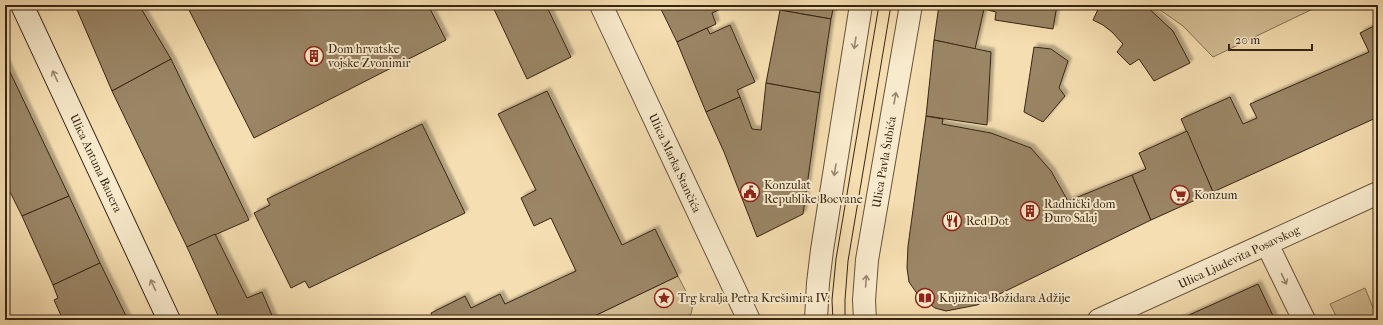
<svg xmlns="http://www.w3.org/2000/svg" width="1383" height="325" viewBox="0 0 1383 325" font-family="'IM FELL French Canon',serif">
<style>
.green{fill:#d5bf96;stroke:#867254}
.building{fill:#9a8565;stroke:#372513;filter:url(#shadow)}
.lines{fill:none;stroke-linecap:round;stroke-linejoin:round}
.minor-casing{stroke:#66533a;stroke-width:24}
.tertiary-casing{stroke:#66533a;stroke-width:24}
.secondary-casing{stroke:#372513;stroke-width:24}
.minor{stroke:#f8eacc;stroke-width:22}
.tertiary{stroke:#f8eacc;stroke-width:22}
.secondary{stroke:#f8eacc;stroke-width:22}
.tram{stroke:#372513;stroke-width:1}
.oneway{stroke:#988870}
.labels{text-anchor:middle;dominant-baseline:central;stroke-width:4;stroke-linejoin:round;paint-order:stroke}
.poi-label{font-size:12px;fill:#372513;stroke:#f8eacc;text-anchor:start}
.street-label{font-size:12px;fill:#372513;stroke:#f8eacc}
</style>
<defs>
<filter id="shadow"><feDropShadow dx="3.5" dy="-3.5" stdDeviation="1" flood-color="#0004"/></filter>
</defs>
<rect width="100%" height="100%" fill="#f5deb1"/>
<filter id="stains"><feTurbulence type="fractalNoise" baseFrequency=".005" numOctaves="4"/><feColorMatrix values="0 0 0 0 .2 0 0 0 0 .09 0 0 0 0 .02 0 0 0 .5 -.17"/></filter>
<radialGradient id="worn" r=".72"><stop offset=".6" stop-color="#630" stop-opacity="0"/><stop offset="1" stop-color="#630" stop-opacity=".3"/></radialGradient>
<!-- green -->
<g class="green">
<polygon points="1153,5 1321,5 1213,57 1183,26"/>
<polygon points="678,276 693,305 691,314 679,320 586,320"/>
<polygon points="1365,288 1378,320 1338,320 1330,304"/>
</g>
<!-- building -->
<g class="building">
<polygon points="75,5 139,5 171,59 112,91"/>
<polygon points="189,5 428,5 446,40 254,138 187,6"/>
<polygon points="492,5 546,5 571,57 527,79"/>
<polygon points="659,5 724,5 725,7 712,13 716,24 677,42"/>
<polygon points="781,5 834,5 831,19 780,10"/>
<polygon points="939,5 1057,5 1053,29 995,20 996,12 984,9 975,49 934,40"/>
<polygon points="1100,5 1145,5 1173,31 1190,63 1154,81 1139,59 1130,65 1117,52 1123,44 1112,32 1103,25 1093,20"/>
<polygon points="780,10 831,19 820,93 766,83"/>
<polygon points="1378,24 1378,117 1213,192 1181,119 1230,97 1243,124 1257,118 1250,104 1369,52 1360,33"/>
<polygon points="730,25 755,82 737,90 740,97 706,112 677,42 707,28 710,34"/>
<polygon points="934,40 991,52 987,125 926,116"/>
<polygon points="1034,47 1051,49 1068,61 1059,88 1065,96 1043,122 1024,112"/>
<polygon points="171,59 249,220 187,247 112,91"/>
<polygon points="5,61 10,72 5,74"/>
<polygon points="10,72 69,196 22,216 9,190 5,191 5,74"/>
<polygon points="766,83 820,93 803,214 757,237 724,152 706,112 740,97 752,129 761,130"/>
<polygon points="547,91 622,245 655,229 678,276 586,320 434,320 431,313 465,296 471,308 500,294 505,304 576,271 551,218 534,226 521,198 536,190 498,114"/>
<polygon points="926,116 943,119 942,124 991,133 1031,148 1051,171 1068,201 1132,175 1151,220 977,305 946,311 935,308 921,298 916,292 909,282 907,268 908,246"/>
<polygon points="422,124 465,213 309,288 305,281 291,288 254,213 270,205 267,199"/>
<polygon points="1187,131 1213,192 1151,220 1132,175 1146,169 1139,153"/>
<polygon points="69,196 100,263 53,285 22,216"/>
<polygon points="215,234 247,298 262,292 274,320 220,320 187,247"/>
<polygon points="100,263 128,320 63,320 54,300 58,298 53,285"/>
<polygon points="1258,284 1275,320 1178,320"/>
</g>
<g class="lines">
<!-- minor casing -->
<g class="minor-casing">
<g id="minor">
<polyline points="601,5 749,320"/>
<polyline points="1267,244 1304,320"/>
</g>
</g>
<!-- tertiary casing -->
<g class="tertiary-casing">
<g id="tertiary">
<polyline points="816,320 818,283 822,250 861,5"/>
<polyline points="865,320 864,300 867,260 911,5"/>
<polyline points="1099,320 1378,193"/>
</g>
</g>
<!-- secondary casing -->
<g class="secondary-casing">
<polyline id="secondary" points="22,5 169,320"/>
</g>
<!-- minor -->
<use href="#minor" class="minor"/>
<!-- tertiary -->
<use href="#tertiary" class="tertiary"/>
<!-- secondary -->
<use href="#secondary" class="secondary"/>
<!-- tram -->
<g class="tram">
<polyline points="833,320 832,300 836,259 879,5"/>
<polyline points="845,320 845,300 848,261 891,5"/>
</g>
</g>
<!-- one-way arrows -->
<defs><path id="oneway-shaft" d="M-6 0H5M1.5-3L5.5 0L1.5 3" fill="none" stroke-width="1.6" stroke-linecap="round" stroke-linejoin="round"/></defs>
<g class="oneway">
<use href="#oneway-shaft" transform="translate(855 43) rotate(99)"/>
<use href="#oneway-shaft" transform="translate(55 76) rotate(-115)"/>
<use href="#oneway-shaft" transform="translate(895 98) rotate(-80)"/>
<use href="#oneway-shaft" transform="translate(835 170) rotate(99)"/>
<use href="#oneway-shaft" transform="translate(1284 279) rotate(65)"/>
<use href="#oneway-shaft" transform="translate(866 281) rotate(-86)"/>
<use href="#oneway-shaft" transform="translate(153 285) rotate(-115)"/>
</g>
<!-- icons -->
<defs>
<g id="building-ring" transform="scale(1)"><circle r="9.5" fill="#f8eacc" stroke="#8f2418" stroke-width="1.5"/><path d="M-4-6H4V6H1V3H-1V6H-4ZM-2.5-4.3h1.7v1.8h-1.7ZM.8-4.3h1.7v1.8H.8ZM-2.5-1h1.7V.8h-1.7ZM.8-1h1.7V.8H.8Z" fill="#8f2418"/></g>
<g id="civic-ring" transform="scale(1)"><circle r="9.5" fill="#f8eacc" stroke="#8f2418" stroke-width="1.5"/><path d="M-.6-6.5H3V-4.5H.6V-3L4-1V1h2V6H-6V1h2V-1L-.6-3ZM-1.2 2.5V6h2.4V2.5Z" fill="#8f2418"/></g>
<g id="supermarket-ring" transform="scale(1)"><circle r="9.5" fill="#f8eacc" stroke="#8f2418" stroke-width="1.5"/><path d="M-6-5.5h2.5l.6 2H6L4.5 2H-2.5L-4.4-4H-6ZM-1.5 3.2a1.3 1.3 0 1 0 .1 0ZM3 3.2a1.3 1.3 0 1 0 .1 0Z" fill="#8f2418"/></g>
<g id="restaurant-ring" transform="scale(1)"><circle r="9.5" fill="#f8eacc" stroke="#8f2418" stroke-width="1.5"/><path d="M-5-6h1v4h1v-4h1v4h1v-4h1v5L-1.5 .5V6h-2V.5L-5-1ZM5-6V6H3V1.5H1.5Q1.5-4 5-6Z" fill="#8f2418"/></g>
<g id="sight-ring" transform="scale(1)"><circle r="9.5" fill="#f8eacc" stroke="#8f2418" stroke-width="1.5"/><path d="M0-6L1.8-2.2L6-1.7L2.9 1.2L3.7 5.4L0 3.3L-3.7 5.4L-2.9 1.2L-6-1.7L-1.8-2.2Z" fill="#8f2418"/></g>
<g id="library-ring" transform="scale(1)"><circle r="9.5" fill="#f8eacc" stroke="#8f2418" stroke-width="1.5"/><path d="M-6-4Q-3-5.5-.7-3.5V5Q-3 3-6 4ZM6-4Q3-5.5 .7-3.5V5Q3 3 6 4Z" fill="#8f2418"/></g>
</defs>
<g fill-rule="evenodd">
<use href="#building-ring" x="314" y="56"/>
<use href="#civic-ring" x="750" y="192"/>
<use href="#supermarket-ring" x="1180" y="195"/>
<use href="#building-ring" x="1030" y="211"/>
<use href="#restaurant-ring" x="952" y="221"/>
<use href="#sight-ring" x="664" y="298"/>
<use href="#library-ring" x="925" y="298"/>
</g>
<g class="labels">
<!-- poi labels -->
<g class="poi-label">
<text x="328" y="49">Dom hrvatske<tspan x="328" dy="14">vojske Zvonimir</tspan></text>
<text x="764" y="185">Konzulat<tspan x="764" dy="14">Republike Bocvane</tspan></text>
<text x="1194" y="195">Konzum</text>
<text x="1044" y="204">Radnički dom<tspan x="1044" dy="14">Đuro Salaj</tspan></text>
<text x="966" y="221">Red Dot</text>
<text x="678" y="298">Trg kralja Petra Krešimira IV.</text>
<text x="939" y="298">Knjižnica Božidara Adžije</text>
</g>
<!-- street labels -->
<g class="street-label">
<text transform="translate(884 162) rotate(-80)">Ulica Pavla Šubića</text>
<text transform="translate(96 163) rotate(65)">Ulica Antuna Bauera</text>
<text transform="translate(675 163) rotate(65)">Ulica Marka Stančića</text>
<text transform="translate(1239 257) rotate(-25)">Ulica Ljudevita Posavskog</text>
</g>
</g>
<!-- margin -->
<rect width="1383" height="325" fill="none" stroke="#f5deb1" stroke-width="20"/>
<rect x="6" y="6" width="1371" height="313" fill="none" stroke="#372513" stroke-width="2"/>
<rect x="10" y="10" width="1363" height="305" fill="none" stroke="#372513"/>
<!-- scale -->
<path d="M1229 44v6h83v-6" fill="none" stroke="#372513" stroke-width="2"/>
<text x="1235" y="44" font-size="12" fill="#372513" stroke="#f8eacc" stroke-width="3" paint-order="stroke">20 m</text>
<rect width="100%" height="100%" filter="url(#stains)"/>
<rect width="100%" height="100%" fill="url(#worn)"/>
</svg>
